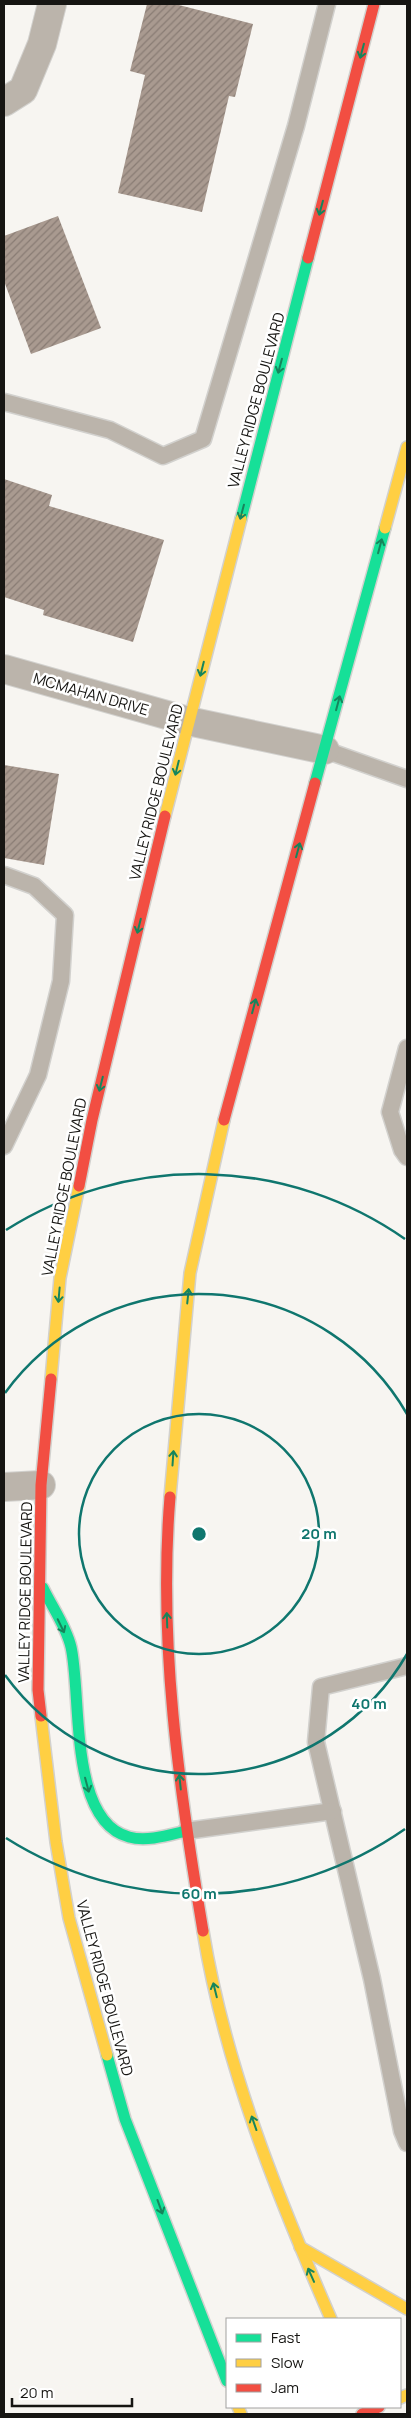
<svg xmlns="http://www.w3.org/2000/svg" width="411" height="2418" viewBox="0 0 411 2418" font-family="Manrope,sans-serif">
<style>
.building{fill:url(#building-hatch)}
.lines{fill:none;stroke-linecap:round;stroke-linejoin:round}
.lane-casing{stroke:#d2d1ce;stroke-width:19}
.street-casing{stroke:#d2d1ce;stroke-width:30}
.fast-casing{stroke:#d2d1ce;stroke-width:14}
.slow-casing{stroke:#d2d1ce;stroke-width:14}
.jam-casing{stroke:#d2d1ce;stroke-width:14}
.lane{stroke:#bbb4ab;stroke-width:16}
.street{stroke:#bbb4ab;stroke-width:28}
.fast{stroke:#16e098;stroke-width:11}
.slow{stroke:#ffcf43;stroke-width:11}
.jam{stroke:#f24e42;stroke-width:11}
.oneway{stroke:#16855c}
.ring{fill:none;stroke:#0f766e;stroke-width:2.5}
.labels{text-anchor:middle;dominant-baseline:central;stroke-width:5;stroke-linejoin:round;paint-order:stroke}
.street-label{font-size:15px;fill:#161512;stroke:#fff}
.centre{fill:#0f766e;stroke:#fff;stroke-width:2.5}
.ring-label{font-size:15px;text-anchor:middle;font-weight:bold;fill:#0f766e;stroke:#fff;stroke-width:5;stroke-linejoin:round;paint-order:stroke}
</style>
<defs>
<pattern id="building-hatch" width="6" height="6" patternUnits="userSpaceOnUse" patternTransform="scale(1.25)"><rect width="6" height="6" fill="#a99a90"/><path d="M-1 1l2-2M0 6l6-6M5 7l2-2" fill="none" stroke="#897c74"/></pattern>
</defs>
<rect width="100%" height="100%" fill="#f7f5f1"/>
<!-- building -->
<g class="building">
<polygon points="147,4 175,4 253,24 235,97 229,96 202,212 118,193 145,75 130,71"/>
<polygon points="58,216 101,328 31,354 4,281 4,236"/>
<polygon points="4,479 52,495 49,506 164,540 133,642 43,615 44,610 4,597"/>
<polygon points="4,765 59,774 44,865 4,858"/>
</g>
<g class="lines">
<!-- lane casing -->
<g class="lane-casing">
<g id="lane">
<polyline points="4,402 110,430 163,456 203,439 296,126 327,4"/>
<polyline points="325,750 407,779"/>
<polyline points="4,875 34,886 65,915 61,981 38,1075 4,1146"/>
<polyline points="407,1048 390,1112 402,1150 407,1157"/>
<polyline points="407,1666 321,1687 316,1742 372,1979 402,2131 407,2143"/>
<polyline points="186,1831 333,1811"/>
</g>
</g>
<!-- street casing -->
<g class="street-casing">
<g id="street">
<polyline points="4,102 23,90 42,44 52,4"/>
<polyline points="4,669 188,721 325,750"/>
<polyline points="4,1487 41,1485"/>
</g>
</g>
<!-- fast casing -->
<g class="fast-casing">
<g id="fast">
<polyline points="241,519 308,258"/>
<polyline points="315,783 385,528"/>
<path d="M43,1588C52,1607 66,1626 71,1647C82,1695 68,1821 129,1837C147,1842 169,1835 186,1831"/>
<polyline points="107,2055 125,2119 227,2381"/>
</g>
</g>
<!-- slow casing -->
<g class="slow-casing">
<g id="slow">
<polyline points="385,528 407,447"/>
<polyline points="165,816 241,519"/>
<polyline points="51,1379 60,1278 79,1186"/>
<polyline points="170,1497 190,1273 224,1120"/>
<polyline points="41,1716 56,1842 69,1918 107,2055"/>
<path d="M203,1931C225,2066 277,2195 331,2319"/>
<polyline points="300,2247 407,2309"/>
<polyline points="400,2398 407,2395"/>
<polyline points="238,2407 241,2414"/>
</g>
</g>
<!-- jam casing -->
<g class="jam-casing">
<g id="jam">
<polyline points="308,258 374,4"/>
<polyline points="224,1120 315,783"/>
<polyline points="79,1186 92,1120 165,816"/>
<path d="M170,1497C158,1642 179,1788 203,1931"/>
<polyline points="41,1716 38,1690 41,1485 51,1379"/>
<polyline points="362,2414 379,2407"/>
</g>
</g>
<!-- lane -->
<use href="#lane" class="lane"/>
<!-- street -->
<use href="#street" class="street"/>
<!-- fast -->
<use href="#fast" class="fast"/>
<!-- slow -->
<use href="#slow" class="slow"/>
<!-- jam -->
<use href="#jam" class="jam"/>
</g>
<!-- one-way arrows -->
<defs><path id="oneway-shaft" d="M-6 0H5M1.5-3L5.5 0L1.5 3" fill="none" stroke-width="1.6" stroke-linecap="round" stroke-linejoin="round" transform="scale(1.25)"/></defs>
<g class="oneway">
<use href="#oneway-shaft" transform="translate(362 51) rotate(105)"/>
<use href="#oneway-shaft" transform="translate(321 208) rotate(105)"/>
<use href="#oneway-shaft" transform="translate(280 366) rotate(105)"/>
<use href="#oneway-shaft" transform="translate(242 512) rotate(105)"/>
<use href="#oneway-shaft" transform="translate(380 546) rotate(-75)"/>
<use href="#oneway-shaft" transform="translate(202 669) rotate(104)"/>
<use href="#oneway-shaft" transform="translate(338 703) rotate(-75)"/>
<use href="#oneway-shaft" transform="translate(177 768) rotate(104)"/>
<use href="#oneway-shaft" transform="translate(298 850) rotate(-75)"/>
<use href="#oneway-shaft" transform="translate(139 926) rotate(104)"/>
<use href="#oneway-shaft" transform="translate(254 1006) rotate(-75)"/>
<use href="#oneway-shaft" transform="translate(101 1084) rotate(104)"/>
<use href="#oneway-shaft" transform="translate(59 1295) rotate(95)"/>
<use href="#oneway-shaft" transform="translate(188 1296) rotate(-84)"/>
<use href="#oneway-shaft" transform="translate(173 1458) rotate(-86)"/>
<use href="#oneway-shaft" transform="translate(167 1620) rotate(-92)"/>
<use href="#oneway-shaft" transform="translate(61 1626) rotate(64)"/>
<use href="#oneway-shaft" transform="translate(180 1782) rotate(-96)"/>
<use href="#oneway-shaft" transform="translate(87 1785) rotate(75)"/>
<use href="#oneway-shaft" transform="translate(215 1990) rotate(-104)"/>
<use href="#oneway-shaft" transform="translate(254 2123) rotate(-109)"/>
<use href="#oneway-shaft" transform="translate(160 2207) rotate(70)"/>
<use href="#oneway-shaft" transform="translate(311 2275) rotate(-114)"/>
</g>
<!-- distance rings -->
<g class="ring">
<circle cx="199" cy="1534" r="120"/>
<path d="M407 1654A240 240 0 0 1 5 1675M5 1393A240 240 0 0 1 407 1414"/>
<path d="M405 1829A360 360 0 0 1 6 1838M6 1230A360 360 0 0 1 405 1239"/>
</g>
<g class="labels">
<!-- street labels -->
<g class="street-label">
<text transform="translate(256 400) rotate(-75)">VALLEY RIDGE BOULEVARD</text>
<text transform="translate(91 694) rotate(16)">MCMAHAN DRIVE</text>
<text transform="translate(156 792) rotate(-76)">VALLEY RIDGE BOULEVARD</text>
<text transform="translate(64 1187) rotate(-79)">VALLEY RIDGE BOULEVARD</text>
<text transform="translate(25 1592) rotate(-89)">VALLEY RIDGE BOULEVARD</text>
<text transform="translate(105 1988) rotate(75)">VALLEY RIDGE BOULEVARD</text>
</g>
</g>
<circle cx="199" cy="1534" r="8" class="centre"/>
<g class="ring-label">
<text x="319" y="1539">20 m</text>
<text x="369" y="1709">40 m</text>
<text x="199" y="1899">60 m</text>
</g>
<!-- border -->
<rect width="411" height="2418" fill="none" stroke="#161512" stroke-width="10"/>
<!-- legend -->
<rect x="226" y="2318" width="175" height="90" fill="#ffffff" stroke="#a2a1a0"/>
<rect x="236" y="2334" width="25" height="8" fill="#16e098" stroke="#a2a1a0"/>
<text x="271" y="2343" font-size="15" fill="#161512">Fast</text>
<rect x="236" y="2359" width="25" height="8" fill="#ffcf43" stroke="#a2a1a0"/>
<text x="271" y="2368" font-size="15" fill="#161512">Slow</text>
<rect x="236" y="2384" width="25" height="8" fill="#f24e42" stroke="#a2a1a0"/>
<text x="271" y="2393" font-size="15" fill="#161512">Jam</text>
<!-- scale -->
<path d="M12 2398v8h120v-8" fill="none" stroke="#161512" stroke-width="2.5"/>
<text x="20" y="2398" font-size="15" fill="#161512" stroke="#ffffff" stroke-width="4" paint-order="stroke">20 m</text>
</svg>
